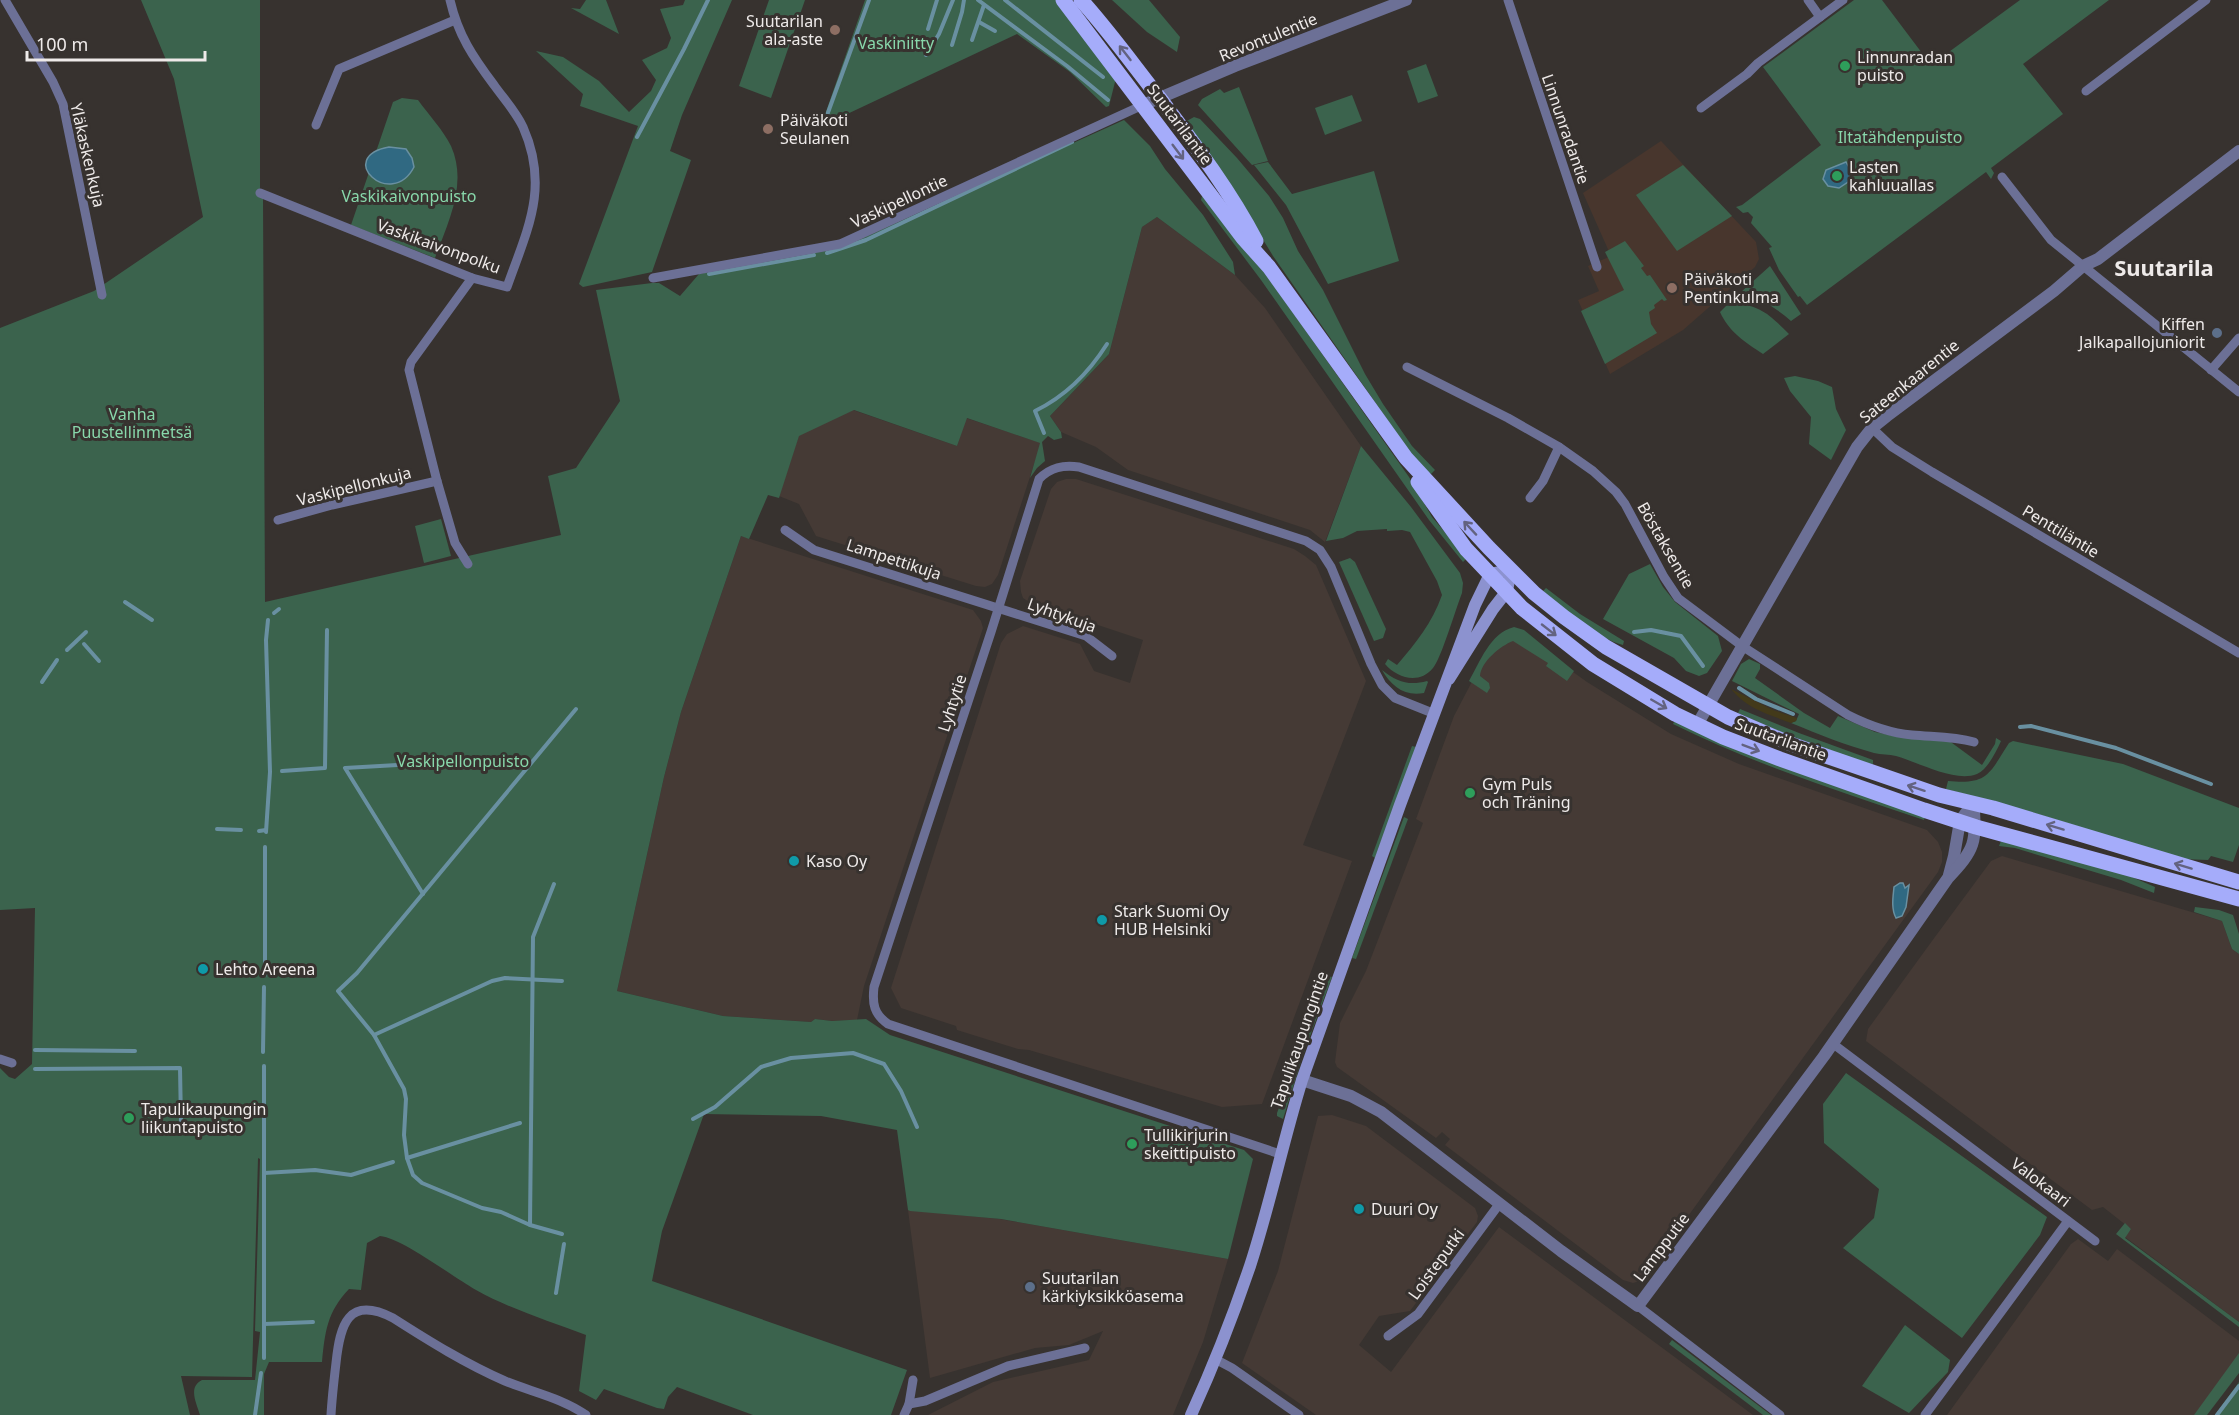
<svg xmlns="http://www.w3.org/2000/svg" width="2239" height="1415" viewBox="0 0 2239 1415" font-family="'Noto Sans',sans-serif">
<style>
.built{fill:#453a35}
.education{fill:#48362d}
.green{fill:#3b634d}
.sand{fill:#433a1a}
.water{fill:#306982;stroke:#6990a1;stroke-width:1.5}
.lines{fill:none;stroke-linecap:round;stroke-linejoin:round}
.stream{stroke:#6990a1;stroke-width:4}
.minor{stroke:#6c7096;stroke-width:9}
.tertiary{stroke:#6c7096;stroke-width:12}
.secondary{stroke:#8c92cf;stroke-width:12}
.primary{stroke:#a5acfa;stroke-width:15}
.oneway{stroke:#636380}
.education-dot{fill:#8d6e63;stroke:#37322f;stroke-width:2}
.leisure-dot{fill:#2e9e5b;stroke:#37322f;stroke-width:2}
.service-dot{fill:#5c6f8a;stroke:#37322f;stroke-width:2}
.culture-dot{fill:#0f9aa8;stroke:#37322f;stroke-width:2}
.labels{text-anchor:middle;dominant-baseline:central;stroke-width:6;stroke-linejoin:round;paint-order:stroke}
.poi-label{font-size:16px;fill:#eeeae9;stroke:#37322f;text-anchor:start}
.street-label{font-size:16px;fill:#eeeae9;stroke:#37322f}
.park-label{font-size:16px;fill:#88d8ab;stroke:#37322f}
.district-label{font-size:22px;font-weight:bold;fill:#eeeae9;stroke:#37322f}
</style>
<rect width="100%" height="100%" fill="#37322f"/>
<!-- built -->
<g class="built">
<polygon points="1157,217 1235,275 1265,308 1361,446 1325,542 1310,530 1128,470 1096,447 1061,432 1050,416 1109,354 1142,227"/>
<polygon points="853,410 957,446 966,418 1041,443 998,575 992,584 985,587 976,586 816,536 799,504 779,496 799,435"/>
<polygon points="1066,479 1076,479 1294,549 1305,556 1316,565 1366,681 1303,845 1352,861 1262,1104 1222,1107 1029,1050 1018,1049 957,1030 956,1026 901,1008 891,988 1001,643 1007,634 1023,626 1080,644 1094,671 1130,683 1143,640 1029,602 1023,598 1021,592 1020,581 1051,489 1057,482"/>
<polygon points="741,536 973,610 981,621 983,628 864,986 857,1020 832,1021 815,1019 811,1022 723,1016 617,991 664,777 681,712"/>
<polygon points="1506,637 1537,646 1587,682 1671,734 1739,764 1927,830 1938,842 1942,852 1942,862 1938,872 1646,1274 1640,1281 1633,1283 1623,1280 1445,1145 1450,1139 1442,1132 1436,1138 1337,1067 1335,1062 1340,1023 1366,971 1423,823 1416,819 1454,716 1477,672"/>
<polygon points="2002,856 2222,921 2232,949 2239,954 2239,1322 2125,1237 2131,1229 2103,1207 2092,1210 1866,1041 1868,1029 1932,941 1991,861"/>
<polygon points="1332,1115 1366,1126 1475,1208 1478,1216 1477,1222 1410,1311 1379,1316 1359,1345 1391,1372 1499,1227 1753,1415 1316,1415 1242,1363 1278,1271 1318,1116"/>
<polygon points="908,1210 1000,1219 1228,1259 1203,1342 1173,1415 928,1415 993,1382 1089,1360 1103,1331 1069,1345 1035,1348 930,1378"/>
<polygon points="2078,1239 2108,1261 2117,1249 2239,1341 2239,1362 2200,1415 1947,1415 2071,1244"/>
</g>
<!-- education -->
<polygon class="education" points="1661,141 1756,242 1759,259 1755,267 1683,330 1610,374 1578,300 1599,291 1588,266 1611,256 1583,193"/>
<!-- green -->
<g class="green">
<path d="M141,0H260V188L263,197L265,602L561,535L548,476L576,468L620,401L596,290L652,283H659L680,296L699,274L847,245L1124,120L1150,146L1165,169L1203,215L1233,262L1235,275L1157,217L1142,227L1109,354L1050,416L1061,432L1062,438L1054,440L1048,436L1042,442L1045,461L1037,468L1030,478L1040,443L967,418L957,446L854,410L799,436L779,498L768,495L749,539L741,536L681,712L664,777L617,991L723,1016L811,1022L815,1019L832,1021L866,1019L890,1035L1244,1150L1253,1159L1228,1259L1001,1219L910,1211L908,1210L897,1130L821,1116L704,1114L662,1231L652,1281L907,1370L891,1415H753L677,1387L668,1397L664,1409L657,1408L604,1389L596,1400L579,1391L586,1335C549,1321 510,1309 476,1290C453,1277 402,1238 380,1236L367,1243L361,1290L349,1289C327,1312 325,1332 322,1362H269L264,1374V1415H200C196,1402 188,1387 202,1380H255L260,1332L255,1331L260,1159L258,1158L252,1377L181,1376L190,1415H0V1068L9,1077L15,1079L32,1064L35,908L0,910V328L94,291L203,217L174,79Z"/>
<polygon points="586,0 606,0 619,34 571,8 580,9"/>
<polygon points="685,0 732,0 682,115 670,151 691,160 652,272 583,287 579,284 638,126 580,106 583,94 536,51 563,57 599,81 629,112 651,91 656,80 642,60 667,48 671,38 660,9 683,5"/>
<polygon points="769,0 805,0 771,98 739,86"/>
<polygon points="865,0 1058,0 1116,78 1109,106 1106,107 1070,72 1017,34 826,124 822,123"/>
<polygon points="1112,0 1149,0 1180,37 1177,52 1147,32"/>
<polygon points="1854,0 1882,0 1931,65 2020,0 2109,0 2023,64 2063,114 1991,168 1994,173 1991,179 1986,172 1807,305 1800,296 1798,297 1779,270 1769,248 1772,247 1751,223 1753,217 1748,212 1743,213 1736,207 1742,205 1821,145 1763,67"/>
<polygon points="1426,64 1438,96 1418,103 1407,71"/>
<polygon points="1239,87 1268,161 1252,165 1198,105 1202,99 1220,89 1224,93"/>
<polygon points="1352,95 1362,121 1325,135 1315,108"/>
<path d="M402,98L418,100C429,115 443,130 451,146C468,184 448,222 435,258L351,225L393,102Z"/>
<polygon points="1194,117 1200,119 1237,158 1269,196 1283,218 1298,251 1323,290 1365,374 1383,404 1412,446 1435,470 1431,474 1419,465 1273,256 1230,186 1185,122"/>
<polygon points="1268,162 1292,194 1374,171 1399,261 1328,284 1286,205 1254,165"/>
<polygon points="1683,165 1732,216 1677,251 1636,195"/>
<polygon points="1202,196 1241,241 1277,290 1409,477 1432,517 1467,558 1463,562 1429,520 1261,280 1201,200"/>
<polygon points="1625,241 1644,266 1641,268 1647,276 1650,275 1667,300 1664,301 1662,299 1654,305 1655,308 1649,312 1651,324 1657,333 1605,364 1581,311 1624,290 1605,252"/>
<path d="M1770,266L1801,314L1791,321C1775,307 1761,299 1741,292Z"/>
<path d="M1730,302C1761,306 1768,313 1789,334L1763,354C1745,342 1729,332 1720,312Z"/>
<polygon points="1795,376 1818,381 1832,387 1836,409 1846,430 1831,460 1809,444 1811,417 1790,391 1784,378"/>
<path d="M1361,446L1411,507L1460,573L1463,583L1462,593C1456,608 1441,659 1433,668C1419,685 1397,678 1385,664L1388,659L1397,665C1416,643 1432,623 1442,595L1437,581L1410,532L1402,530L1387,531V529L1357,531L1343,538L1326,541Z"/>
<polygon points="441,519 451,556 424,563 415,526"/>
<polygon points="1350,558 1355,562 1386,629 1383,638 1374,641 1339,562"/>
<polygon points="1650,564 1663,587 1675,602 1718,636 1722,651 1707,673 1699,676 1686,671 1674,658 1603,619 1629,574"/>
<path d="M1546,588L1580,614L1624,641L1623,645C1598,639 1563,608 1543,591Z"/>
<path d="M1514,627L1524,630L1574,671L1567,681L1546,666L1548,663L1513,641C1500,646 1481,662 1480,676L1489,683L1490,688L1487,693L1469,681C1480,662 1490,633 1514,627Z"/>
<path d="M1749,659L1760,664V669L1755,678L1804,713L1830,728L1838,716L1875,732L1899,737L1948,740L1982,765L1995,744L1996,738L2001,741C1996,752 1988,769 1977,774C1955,783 1918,762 1896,756C1889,754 1881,755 1874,753C1845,745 1818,734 1791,723L1796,721L1799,714L1732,681L1741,664Z"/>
<path d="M1382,670C1397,682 1409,686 1427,681L1428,682L1424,693C1405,697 1391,686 1382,670Z"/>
<polygon points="1740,709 1799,733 1873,760 1873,764 1863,763 1786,734 1738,713"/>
<path d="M1675,720L1925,817L1924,820C1839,791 1753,764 1673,724Z"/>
<path d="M2013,741L2123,764L2239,808V845L2233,862L2211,856L2208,860L2182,859L2041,815L1946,789L1948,781C1988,785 1989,774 2009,743Z"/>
<polygon points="1412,746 1416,747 1375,858 1372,856"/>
<polygon points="1404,817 1408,819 1356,959 1352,958"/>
<polygon points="2001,841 2125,874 2155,887 2154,893 2121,880 2015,848 1999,846"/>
<polygon points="2195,907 2219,910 2233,915 2239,934 2239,954 2232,949 2222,921 2194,912"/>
<polygon points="1328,976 1332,977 1303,1055 1283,1119 1277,1116 1277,1113"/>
<polygon points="1846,1073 2047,1217 2040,1235 1962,1338 1843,1248 1874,1218 1879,1189 1824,1143 1823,1104"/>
<polygon points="2125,1223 2131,1229 2125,1238 2239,1322 2239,1327 2116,1234"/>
<polygon points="1905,1325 1950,1360 1948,1372 1909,1413 1862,1386"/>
<polygon points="1672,1340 1771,1415 1763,1415 1669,1344"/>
<polygon points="2239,1353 2239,1373 2207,1415 2194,1415"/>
<polygon points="2239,1382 2239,1415 2215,1415"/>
</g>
<!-- sand -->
<path class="sand" d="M1731,689L1773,710L1797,718L1796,721L1791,723C1768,714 1747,709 1731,689Z"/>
<!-- water -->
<g class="water">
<path d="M389,147L406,149L412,158L414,167C391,211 334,157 389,147Z"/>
<polygon points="1846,162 1851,171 1848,182 1839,188 1828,186 1823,179 1826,170"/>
<path d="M1900,883H1903L1905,888L1909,885L1906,907L1902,916L1896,918C1891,909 1893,897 1894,887Z"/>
</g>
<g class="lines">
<!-- stream -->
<g class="stream">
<polyline points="978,0 1067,66 1108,100"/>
<polyline points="1005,0 1103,77"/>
<polyline points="979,22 995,31"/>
<polyline points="928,29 937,0"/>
<polyline points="972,40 984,5"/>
<polyline points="952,45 962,12 964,0"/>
<polyline points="926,55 939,34 953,0"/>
<polyline points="826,118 869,0"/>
<polyline points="637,137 684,49 708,0"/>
<polyline points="827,253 866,240 1072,142"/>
<polyline points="709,274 814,255"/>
<path d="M1044,433L1035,411C1066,396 1088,374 1107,344"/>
<polyline points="125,602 152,620"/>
<polyline points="274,613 279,609"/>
<polyline points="1634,632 1651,630 1681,636 1703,666"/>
<polyline points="84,644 99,661"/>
<polyline points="67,650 86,632"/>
<polyline points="42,682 57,660"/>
<polyline points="1739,688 1756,699 1793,714"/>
<polyline points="2020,727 2031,726 2116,748 2211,784"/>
<polyline points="282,771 325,768 327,630"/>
<polyline points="217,829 241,830"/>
<polyline points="259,831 266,830"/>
<polyline points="266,832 270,772 266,640 268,620"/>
<polyline points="423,894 345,768 467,761"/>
<polyline points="265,975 265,847"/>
<polyline points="374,1035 492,981 505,978 562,981"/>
<polyline points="35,1050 135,1051"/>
<polyline points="263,1052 264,987"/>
<polyline points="264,1066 264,1358"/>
<polyline points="35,1069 180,1068 181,1122"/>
<polyline points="693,1119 715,1107 761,1067 791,1058 853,1053 884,1064 901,1091 917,1127"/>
<polyline points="407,1158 520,1123"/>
<polyline points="264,1173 315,1170 351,1175 393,1162"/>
<polyline points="530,1225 533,937 554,884"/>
<polyline points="562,1234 530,1225 501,1212 482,1208 422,1183 413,1175 407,1158 404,1135 406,1099 404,1089 374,1035 338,991 357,973 576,709"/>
<polyline points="556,1293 564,1244"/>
<polyline points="264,1324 313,1322"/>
<polyline points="255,1415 261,1373"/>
<polyline points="2217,1415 2239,1386"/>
</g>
<!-- minor -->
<g class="minor">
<polyline points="5,0 53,82 63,104 102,295"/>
<polyline points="1508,0 1597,267"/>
<polyline points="1808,0 1820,17"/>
<polyline points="2086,91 2206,0"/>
<polyline points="1701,108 1747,74 1758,63 1843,0"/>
<polyline points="316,125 339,69 455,20"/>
<polyline points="2002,177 2051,240 2239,392"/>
<path d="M260,193L472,278L507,287C527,230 550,188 523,127C516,112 504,99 494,85C473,57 458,35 450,0"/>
<polyline points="653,278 840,244 1143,105"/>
<path d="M1407,367L1508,418L1559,447L1593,471L1616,492L1625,504L1664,577L1678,598L1742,646L1848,715C1868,725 1889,733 1912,735C1933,737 1953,736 1974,742"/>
<polyline points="2211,370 2239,338"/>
<polyline points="1872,428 1892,447 1932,472 2239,653"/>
<polyline points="1530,498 1543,481 1559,447"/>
<polyline points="278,520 332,505 437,481"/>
<polyline points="785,530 814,550 1086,636 1112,656"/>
<polyline points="468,564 455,543 437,481 409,370 411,362 472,278"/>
<polyline points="1832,1043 2095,1241"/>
<polyline points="0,1059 12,1063"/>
<path d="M1280,1154L888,1024C874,1014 872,1004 874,987L991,632L1039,479C1051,467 1063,465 1079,467L1306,541L1320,550L1331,567L1371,664L1382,685L1395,698L1435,714"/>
<polyline points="1638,1306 1780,1415"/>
<polyline points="1388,1336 1418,1314 1500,1203"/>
<polyline points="1215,1359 1232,1368 1299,1415"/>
<polyline points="909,1404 925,1401 1008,1366 1085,1348"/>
<path d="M331,1415C332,1397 334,1380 336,1363C340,1325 348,1295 393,1318C429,1341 466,1364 505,1381C532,1392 562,1398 586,1415"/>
<polyline points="904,1415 909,1404 913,1380"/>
<polyline points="1925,1415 2068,1221"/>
</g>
<!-- tertiary -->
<g class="tertiary">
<polyline points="1143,105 1235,66 1406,0"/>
<polyline points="1697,725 1857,447 1872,428 1887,416 2054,291 2083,266 2098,259 2239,151"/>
<polyline points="1949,875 1954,856 1960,821 1973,803"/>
<path d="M1302,1080L1351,1096L1381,1112L1561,1251L1638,1306L1824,1056L1948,878C1974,851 1978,841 1973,803"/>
</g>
<!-- secondary -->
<path class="secondary" d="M1191,1415C1213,1367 1233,1316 1250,1266C1270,1205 1283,1141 1302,1080L1400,805L1475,605L1490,574L1511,570L1507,591L1493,609L1449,679"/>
<!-- primary -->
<g class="primary">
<polyline points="1063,0 1243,238 1269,267 1406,458 1489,548 1534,593 1564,617 1606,647 1728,717 1791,744 1939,795 1993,808 2239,882"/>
<path d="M1081,0C1110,32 1134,66 1161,100C1195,145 1230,191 1256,241"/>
<polyline points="1418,482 1466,549 1522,608 1593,664 1675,714 1723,737 1780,759 1924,810 1976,827 2239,899"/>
</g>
</g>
<!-- one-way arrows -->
<defs><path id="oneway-shaft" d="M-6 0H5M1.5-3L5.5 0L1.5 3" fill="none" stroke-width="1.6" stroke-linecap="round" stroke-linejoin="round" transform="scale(1.5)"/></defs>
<g class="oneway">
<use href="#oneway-shaft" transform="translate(1125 53) rotate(-128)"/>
<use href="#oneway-shaft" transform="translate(1178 152) rotate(53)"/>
<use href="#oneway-shaft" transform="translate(1470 528) rotate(-133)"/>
<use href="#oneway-shaft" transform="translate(1549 630) rotate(38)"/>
<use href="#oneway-shaft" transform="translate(1659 704) rotate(30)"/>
<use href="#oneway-shaft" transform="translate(1751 748) rotate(21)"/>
<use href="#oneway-shaft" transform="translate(1916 788) rotate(-162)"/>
<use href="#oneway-shaft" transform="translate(2055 827) rotate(-163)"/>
<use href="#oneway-shaft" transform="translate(2183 866) rotate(-163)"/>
</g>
<!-- markers -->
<g class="education-dot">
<circle cx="835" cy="30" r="6"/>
<circle cx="768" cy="129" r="6"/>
<circle cx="1672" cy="288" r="6"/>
</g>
<g class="leisure-dot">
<circle cx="1845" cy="66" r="6"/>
<circle cx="1837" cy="176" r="6"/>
<circle cx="1470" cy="793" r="6"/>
<circle cx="129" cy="1118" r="6"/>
<circle cx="1132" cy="1144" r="6"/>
</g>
<g class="service-dot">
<circle cx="2217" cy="333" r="6"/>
<circle cx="1030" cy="1287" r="6"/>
</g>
<g class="culture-dot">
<circle cx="794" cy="861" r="6"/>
<circle cx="1102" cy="920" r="6"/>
<circle cx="203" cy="969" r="6"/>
<circle cx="1359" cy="1209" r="6"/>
</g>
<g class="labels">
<!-- poi labels -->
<g class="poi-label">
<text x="823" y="21" text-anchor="end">Suutarilan<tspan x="823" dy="18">ala-aste</tspan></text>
<text x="1857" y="57">Linnunradan<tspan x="1857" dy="18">puisto</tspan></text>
<text x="780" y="120">Päiväkoti<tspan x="780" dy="18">Seulanen</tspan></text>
<text x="1849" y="167">Lasten<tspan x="1849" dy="18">kahluuallas</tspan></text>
<text x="1684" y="279">Päiväkoti<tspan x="1684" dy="18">Pentinkulma</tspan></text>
<text x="2205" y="324" text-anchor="end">Kiffen<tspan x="2205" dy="18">Jalkapallojuniorit</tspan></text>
<text x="1482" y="784">Gym Puls<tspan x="1482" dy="18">och Träning</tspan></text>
<text x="806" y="861">Kaso Oy</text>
<text x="1114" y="911">Stark Suomi Oy<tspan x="1114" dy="18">HUB Helsinki</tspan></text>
<text x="215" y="969">Lehto Areena</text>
<text x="141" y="1109">Tapulikaupungin<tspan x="141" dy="18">liikuntapuisto</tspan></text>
<text x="1144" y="1135">Tullikirjurin<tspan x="1144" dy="18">skeittipuisto</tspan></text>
<text x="1371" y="1209">Duuri Oy</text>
<text x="1042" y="1278">Suutarilan<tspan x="1042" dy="18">kärkiyksikköasema</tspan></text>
</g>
<!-- street labels -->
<g class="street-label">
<text transform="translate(1268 37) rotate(-22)">Revontulentie</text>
<text transform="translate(1180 124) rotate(53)">Suutarilantie</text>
<text transform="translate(1566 129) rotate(71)">Linnunradantie</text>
<text transform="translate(88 155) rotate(77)">Yläkaskenkuja</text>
<text transform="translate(899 201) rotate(-25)">Vaskipellontie</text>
<text transform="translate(439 246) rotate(20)">Vaskikaivonpolku</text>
<text transform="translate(1909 381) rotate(-39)">Sateenkaarentie</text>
<text transform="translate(354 486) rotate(-14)">Vaskipellonkuja</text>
<text transform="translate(2061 531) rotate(31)">Penttiläntie</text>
<text transform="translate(1666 545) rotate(60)">Böstaksentie</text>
<text transform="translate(894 559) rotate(18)">Lampettikuja</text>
<text transform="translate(1062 615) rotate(20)">Lyhtykuja</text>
<text transform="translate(952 703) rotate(-72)">Lyhtytie</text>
<text transform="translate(1781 739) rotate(20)">Suutarilantie</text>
<text transform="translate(1299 1040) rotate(-71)">Tapulikaupungintie</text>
<text transform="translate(2041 1182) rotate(37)">Valokaari</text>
<text transform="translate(1661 1247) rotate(-53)">Lampputie</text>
<text transform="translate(1436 1264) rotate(-54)">Loisteputki</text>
</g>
<!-- park labels -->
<g class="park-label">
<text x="896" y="43">Vaskiniitty</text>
<text x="1900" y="137">Iltatähdenpuisto</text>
<text x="409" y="196">Vaskikaivonpuisto</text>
<text x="132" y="414">Vanha<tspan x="132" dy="18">Puustellinmetsä</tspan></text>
<text x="463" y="761">Vaskipellonpuisto</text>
</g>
<!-- district labels -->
<g class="district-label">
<text x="2164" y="267">Suutarila</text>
</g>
</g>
<!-- scale -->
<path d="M27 51v9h178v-9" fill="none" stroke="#eeeae9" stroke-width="3"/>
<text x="36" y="51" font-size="18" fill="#eeeae9" stroke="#37322f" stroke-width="4.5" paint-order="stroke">100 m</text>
</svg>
